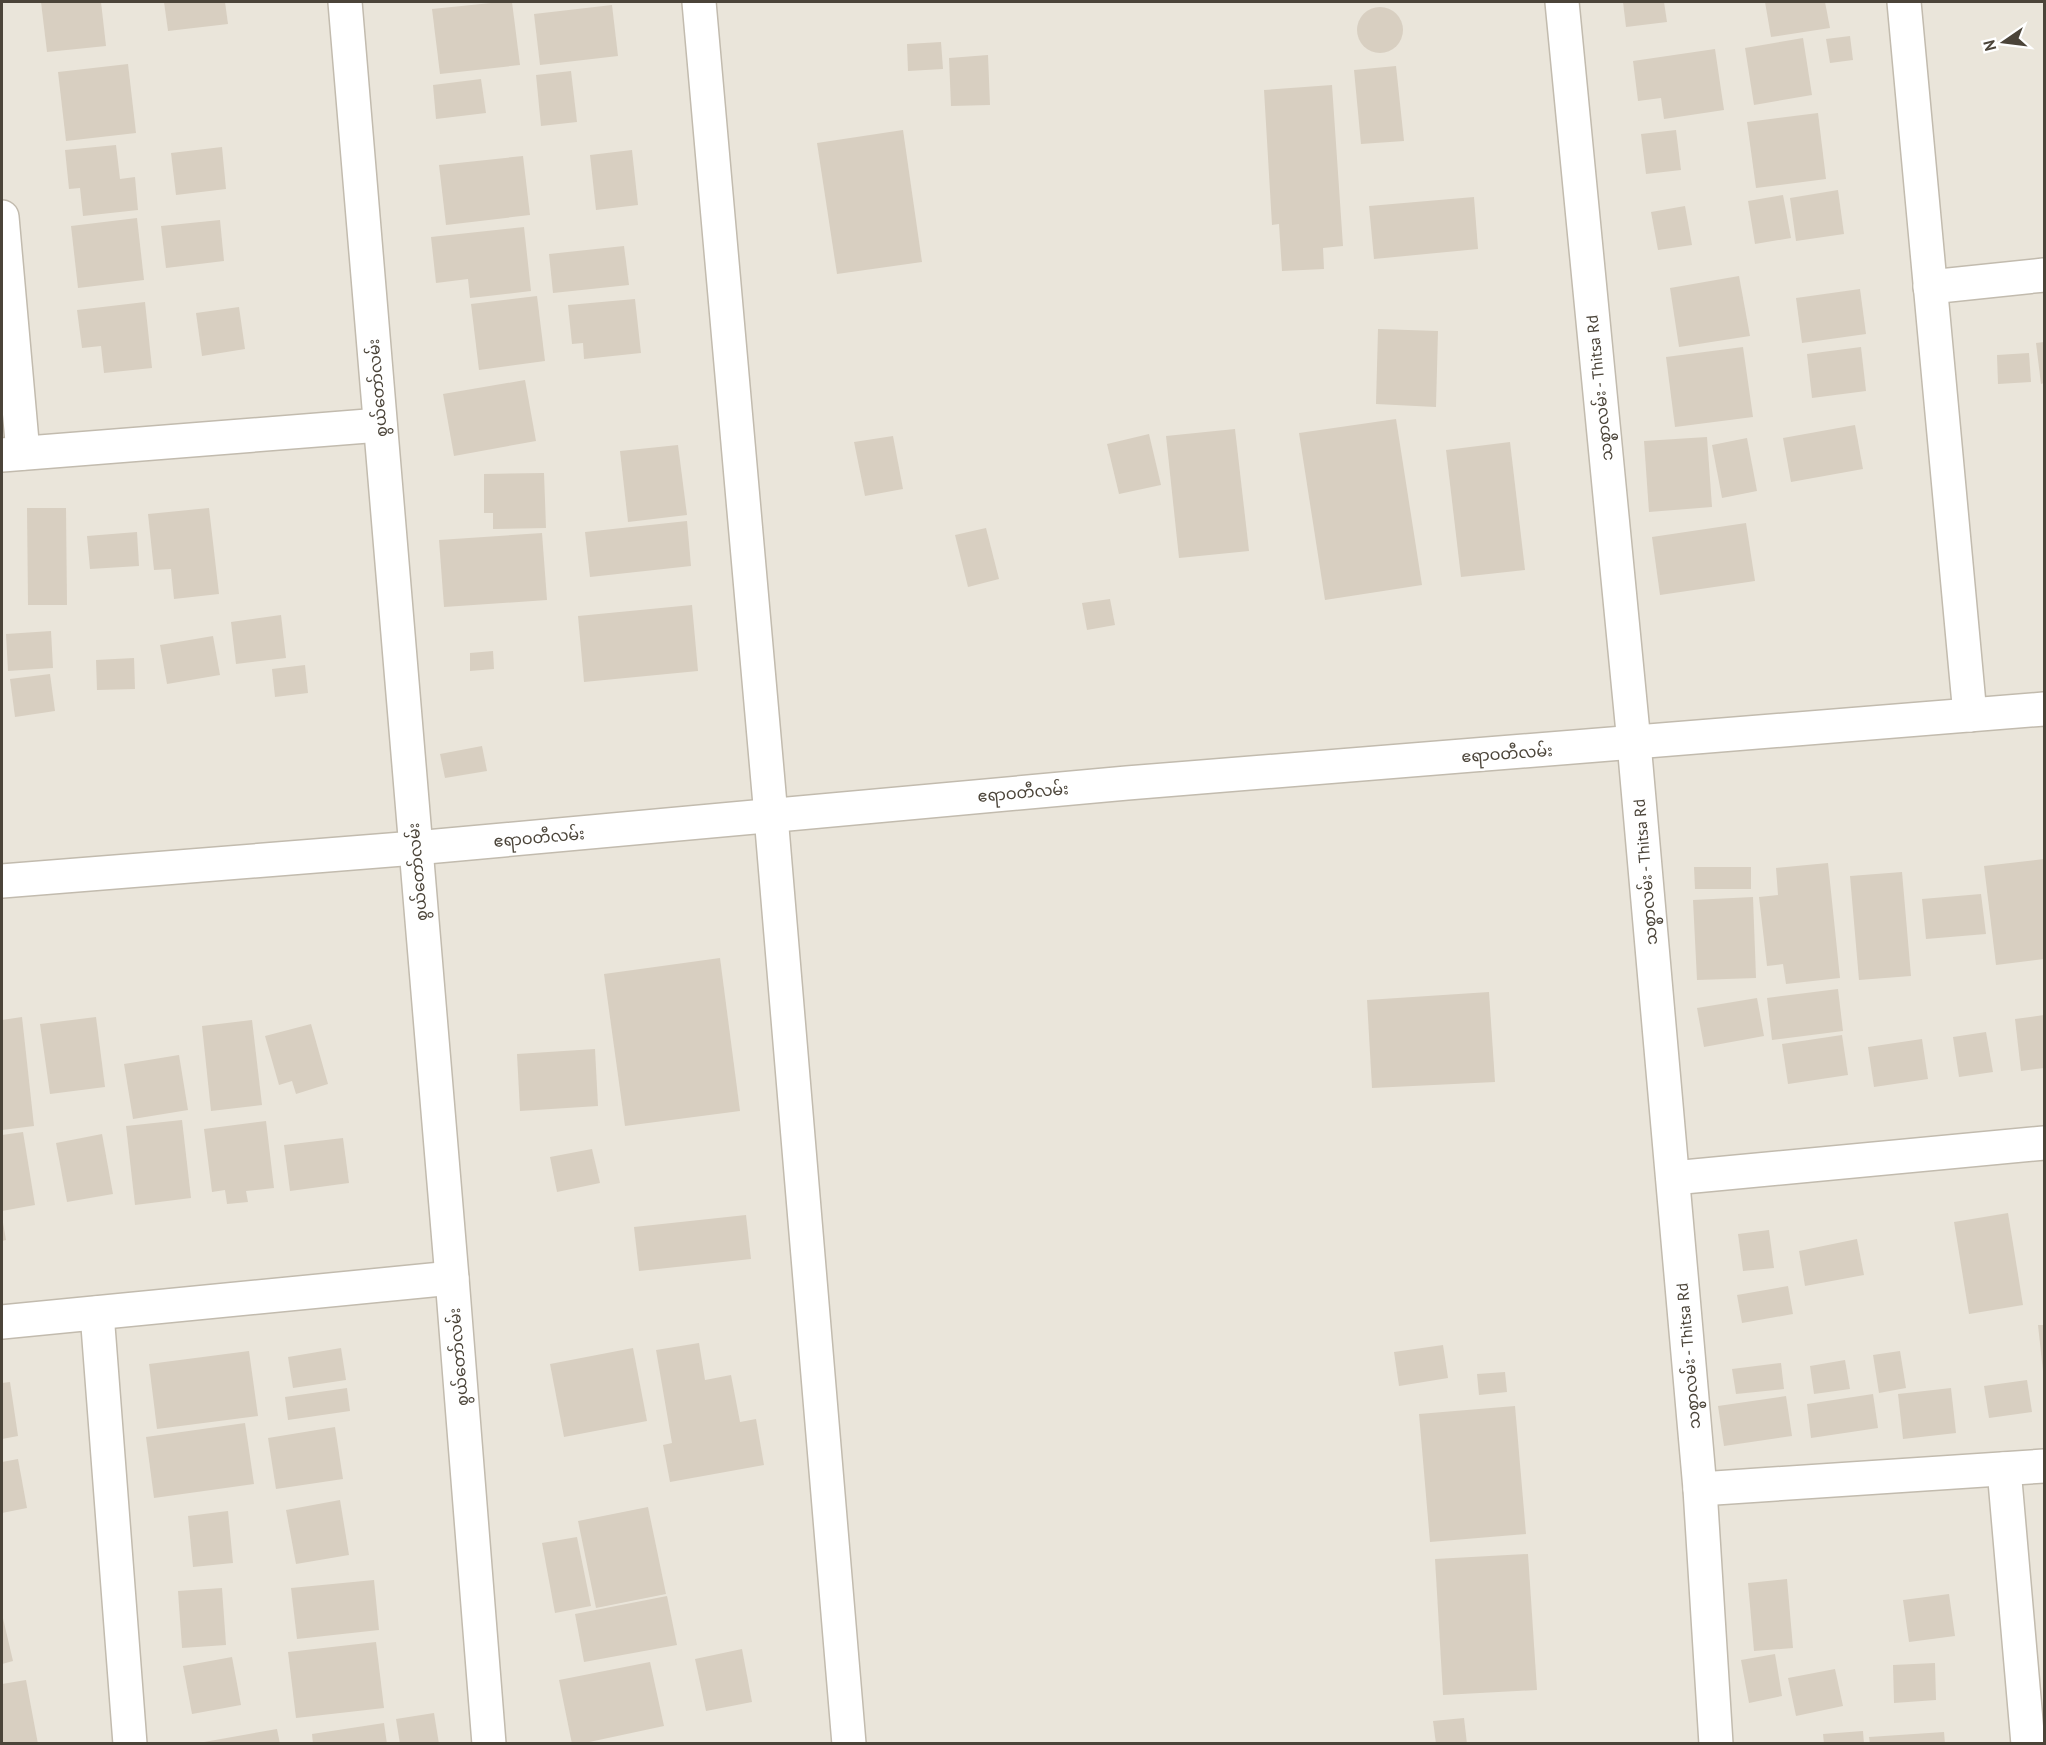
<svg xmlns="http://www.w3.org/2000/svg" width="2046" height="1745" viewBox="0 0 2046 1745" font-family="'PT Sans','Noto Sans Myanmar',sans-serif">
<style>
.residential{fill:#eae5da}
.building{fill:#d8cfc1}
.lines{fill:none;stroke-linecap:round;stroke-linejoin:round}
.minor-casing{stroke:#c2bbae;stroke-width:36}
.tertiary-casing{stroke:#c2bbae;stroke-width:36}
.minor{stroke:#fff;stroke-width:33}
.tertiary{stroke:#fff;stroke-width:33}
.labels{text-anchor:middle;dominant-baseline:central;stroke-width:4.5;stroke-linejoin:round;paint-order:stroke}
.street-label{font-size:16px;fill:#4b4439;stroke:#fff}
</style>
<rect width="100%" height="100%" fill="#f6f3ec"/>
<!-- residential -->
<rect class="residential" x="2" y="2" width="2042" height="1741"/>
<!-- building -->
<g class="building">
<polygon points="41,2 101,2 106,46 47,52"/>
<polygon points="164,2 225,2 228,24 168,31"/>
<polygon points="501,2 512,2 520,65 440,74 432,9"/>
<polygon points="1623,2 1664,2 1667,22 1626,27"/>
<polygon points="1765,2 1825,2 1830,28 1771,37"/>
<polygon points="612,5 618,56 540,65 534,14"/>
<circle cx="1380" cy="30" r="23"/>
<polygon points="1850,36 1853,60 1830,63 1826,39"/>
<polygon points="1803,38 1812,95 1754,105 1745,48"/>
<polygon points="941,42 943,69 908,71 907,44"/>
<polygon points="1715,49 1724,110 1664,119 1661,98 1638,101 1633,61"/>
<polygon points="988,55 990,105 951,106 949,58"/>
<polygon points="128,64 136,133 66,141 58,72"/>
<polygon points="1396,66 1404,141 1361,144 1354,70"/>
<polygon points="571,71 577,122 541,126 536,75"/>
<polygon points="481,79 486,113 436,119 433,85"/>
<polygon points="1332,85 1343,246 1323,248 1324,269 1282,271 1279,224 1272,225 1264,90"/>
<polygon points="1818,113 1826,179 1756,188 1747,122"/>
<polygon points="903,130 922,262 837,274 817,143"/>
<polygon points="1676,130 1681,170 1646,174 1641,134"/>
<polygon points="116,145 120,179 135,177 138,210 83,216 80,188 69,189 65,150"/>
<polygon points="222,147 226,189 176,195 171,153"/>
<polygon points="632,150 638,205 596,210 590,155"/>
<polygon points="523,156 530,215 446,225 439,165"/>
<polygon points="1838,190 1844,234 1796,241 1790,198"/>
<polygon points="1783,195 1791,238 1755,244 1748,201"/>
<polygon points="1474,197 1478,249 1374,259 1369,206"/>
<polygon points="1685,206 1692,245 1658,250 1651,212"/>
<polygon points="137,218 144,280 78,288 71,226"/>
<polygon points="220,220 224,261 166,268 161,226"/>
<polygon points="524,227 531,291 470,298 468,279 436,283 431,237"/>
<polygon points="624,246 629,285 553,293 549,254"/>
<polygon points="1739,276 1750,336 1679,347 1670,288"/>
<polygon points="1860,289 1866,334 1802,343 1796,298"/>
<polygon points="537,296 545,361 479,370 471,304"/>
<polygon points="635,299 641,353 584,359 583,343 572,344 568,305"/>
<polygon points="145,302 152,368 104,373 101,346 82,348 77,310"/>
<polygon points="239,307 245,349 202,356 196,313"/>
<polygon points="1378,329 1438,331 1436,407 1376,404"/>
<polygon points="2044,342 2044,383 2041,384 2036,343"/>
<polygon points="1743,347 1753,417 1675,427 1666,357"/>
<polygon points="1861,347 1866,391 1812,398 1807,354"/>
<polygon points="2029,353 2031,382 1998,384 1997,355"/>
<polygon points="525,380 536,441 454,456 443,394"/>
<polygon points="1396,419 1422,585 1325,600 1299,433"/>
<polygon points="1855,425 1863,469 1791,482 1783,438"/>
<polygon points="1235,429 1249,551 1179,558 1166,436"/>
<polygon points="1149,434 1161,485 1119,494 1107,444"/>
<polygon points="893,436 903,489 865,496 854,442"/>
<polygon points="1707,437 1712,507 1649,512 1644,441"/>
<polygon points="1747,438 1757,491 1722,498 1712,445"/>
<polygon points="1510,442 1525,570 1461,577 1446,450"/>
<polygon points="678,445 687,515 628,522 620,451"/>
<polygon points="544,473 546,528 493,529 493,513 484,513 484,474"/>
<polygon points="27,508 66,508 67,605 28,605"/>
<polygon points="209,508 219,594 174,599 171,569 154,570 148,514"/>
<polygon points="687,521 691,566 590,577 585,532"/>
<polygon points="1746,523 1755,581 1660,595 1652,537"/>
<polygon points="986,528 999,579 968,587 955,535"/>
<polygon points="137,532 139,566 90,569 87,536"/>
<polygon points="542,533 547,600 444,607 439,540"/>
<polygon points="1110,599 1115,625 1087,630 1082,603"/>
<polygon points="692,605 698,671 584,682 578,616"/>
<polygon points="281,615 286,658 236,664 231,622"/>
<polygon points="51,631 53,668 8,671 6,634"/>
<polygon points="213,636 220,675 167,684 160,645"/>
<polygon points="493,651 494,669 470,671 470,653"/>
<polygon points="134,658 135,689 97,690 96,660"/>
<polygon points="305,665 308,693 275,697 272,669"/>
<polygon points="50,674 55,711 15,717 10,679"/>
<polygon points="482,746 487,771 445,778 440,754"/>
<polygon points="2044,859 2044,959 1996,965 1984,866"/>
<polygon points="1828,863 1840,978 1786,984 1783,964 1767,966 1759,897 1778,895 1776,868"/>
<polygon points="1694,867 1751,867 1751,889 1695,889"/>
<polygon points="1902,872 1911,976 1859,980 1850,876"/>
<polygon points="1981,894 1986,934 1926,939 1922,899"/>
<polygon points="1753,897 1756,978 1697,980 1693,900"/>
<polygon points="720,958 740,1111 625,1126 604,974"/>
<polygon points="1838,989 1843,1031 1772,1040 1767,998"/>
<polygon points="1489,992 1495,1082 1372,1088 1367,1000"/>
<polygon points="1757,998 1764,1036 1704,1047 1697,1008"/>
<polygon points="2044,1015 2044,1068 2021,1071 2015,1019"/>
<polygon points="22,1017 34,1126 2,1130 2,1020"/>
<polygon points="96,1017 105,1087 50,1094 40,1024"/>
<polygon points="252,1020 262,1105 211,1111 202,1026"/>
<polygon points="311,1024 328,1084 296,1094 292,1081 279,1085 265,1036"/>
<polygon points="1986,1032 1993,1072 1959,1077 1953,1037"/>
<polygon points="1842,1035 1848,1075 1788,1084 1782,1044"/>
<polygon points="1922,1039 1928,1079 1874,1087 1868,1047"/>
<polygon points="595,1049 598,1106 520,1111 517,1054"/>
<polygon points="179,1055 188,1110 133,1119 124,1064"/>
<polygon points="182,1120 191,1198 135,1205 126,1126"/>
<polygon points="266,1121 274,1188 246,1191 248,1202 227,1204 225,1190 212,1192 204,1129"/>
<polygon points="23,1132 35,1205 2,1211 2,1135"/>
<polygon points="102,1134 113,1194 67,1202 56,1143"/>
<polygon points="343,1138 349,1183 290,1191 284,1145"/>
<polygon points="592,1149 600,1183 557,1192 550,1157"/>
<polygon points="2008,1213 2023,1305 1969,1314 1954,1222"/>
<polygon points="746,1215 751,1259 639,1271 634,1227"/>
<polygon points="2,1217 6,1240 2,1241"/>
<polygon points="1769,1230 1774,1268 1743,1271 1738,1234"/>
<polygon points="1857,1239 1864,1275 1805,1286 1799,1251"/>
<polygon points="1788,1286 1793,1314 1742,1323 1737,1295"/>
<polygon points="2038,1325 2044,1325 2044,1371 2043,1371"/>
<polygon points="699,1343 705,1380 731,1375 740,1422 756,1419 764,1465 670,1482 663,1445 672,1443 656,1350"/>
<polygon points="1443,1345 1448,1378 1399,1386 1394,1352"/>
<polygon points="341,1348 346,1380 293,1388 288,1357"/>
<polygon points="633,1348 647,1421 564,1437 550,1364"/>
<polygon points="249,1351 258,1416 157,1429 149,1364"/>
<polygon points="1900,1351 1906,1388 1879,1393 1873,1355"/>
<polygon points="1845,1360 1850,1389 1814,1394 1810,1366"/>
<polygon points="1781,1363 1784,1389 1736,1394 1732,1369"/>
<polygon points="1505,1372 1507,1392 1479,1395 1477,1374"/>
<polygon points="2027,1380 2032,1412 1989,1418 1984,1386"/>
<polygon points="10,1382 18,1436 2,1439 2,1383"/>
<polygon points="347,1388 350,1411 288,1420 285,1397"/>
<polygon points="1951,1388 1956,1433 1903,1439 1898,1394"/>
<polygon points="1873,1394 1878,1428 1811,1438 1807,1404"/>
<polygon points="1786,1396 1792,1436 1724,1446 1718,1406"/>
<polygon points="1515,1406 1526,1534 1430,1542 1419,1414"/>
<polygon points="245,1423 254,1484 154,1498 146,1437"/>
<polygon points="335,1427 343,1479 276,1489 268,1438"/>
<polygon points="18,1459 27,1508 2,1513 2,1462"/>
<polygon points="340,1500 349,1555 296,1564 286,1510"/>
<polygon points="648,1507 666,1594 596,1608 578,1521"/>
<polygon points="228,1511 233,1563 193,1567 188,1516"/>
<polygon points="577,1537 591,1606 555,1613 542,1543"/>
<polygon points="1528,1554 1537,1690 1443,1695 1435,1559"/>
<polygon points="1787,1579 1793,1648 1754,1651 1748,1583"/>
<polygon points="374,1580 379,1630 297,1639 291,1588"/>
<polygon points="222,1588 226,1645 182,1648 178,1591"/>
<polygon points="1949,1594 1955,1636 1909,1642 1903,1600"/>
<polygon points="667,1596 677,1645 584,1662 575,1614"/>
<polygon points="2,1614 13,1661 2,1664"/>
<polygon points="376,1642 384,1708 296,1718 288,1652"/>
<polygon points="742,1649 752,1702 706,1711 695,1659"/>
<polygon points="1775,1654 1782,1696 1749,1703 1741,1660"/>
<polygon points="232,1657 241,1705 192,1714 183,1666"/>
<polygon points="650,1662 664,1726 580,1744 572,1744 559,1680"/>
<polygon points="1935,1663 1936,1700 1894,1703 1893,1665"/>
<polygon points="1835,1669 1843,1706 1796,1716 1788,1678"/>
<polygon points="26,1680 38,1744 2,1744 2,1684"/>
<polygon points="434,1713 439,1744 400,1744 396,1719"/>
<polygon points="1464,1718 1467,1744 1436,1744 1433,1721"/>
<polygon points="384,1723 387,1744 313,1744 312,1734"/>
<polygon points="277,1729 280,1744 204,1744 204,1742"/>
<polygon points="1863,1731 1864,1744 1824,1744 1823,1734"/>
<polygon points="1944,1732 1945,1744 1870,1744 1869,1737"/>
</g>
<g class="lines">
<!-- minor casing -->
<g class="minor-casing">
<g id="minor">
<polyline points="699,2 771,816 849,1744"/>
<polyline points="1562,2 1634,743 1700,1489 1716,1744"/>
<polyline points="1904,2 1970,715"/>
<polyline points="2,217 23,453"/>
<polyline points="1930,287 2044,275"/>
<polyline points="2,455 380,425"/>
<polyline points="1673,1178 2044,1143"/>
<polyline points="97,1313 130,1744"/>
<polyline points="2,1322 452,1278"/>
<polyline points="2004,1469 2028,1744"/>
<polyline points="1700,1489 2044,1466"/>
</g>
</g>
<!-- tertiary casing -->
<g class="tertiary-casing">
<g id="tertiary">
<polyline points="345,2 452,1278 489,1744"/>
<polyline points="2,881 415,848 1127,783 2044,709"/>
</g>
</g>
<!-- minor -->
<use href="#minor" class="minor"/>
<!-- tertiary -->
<use href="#tertiary" class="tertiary"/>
</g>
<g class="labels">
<!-- street labels -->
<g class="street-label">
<text transform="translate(377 388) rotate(-95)">စွယ်တော်လမ်း</text>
<text transform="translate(1599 388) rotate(-96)">သစ္စာလမ်း - Thitsa Rd</text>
<text transform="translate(1507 753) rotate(-4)">ဧရာဝတီလမ်း</text>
<text transform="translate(1023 792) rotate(-5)">ဧရာဝတီလမ်း</text>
<text transform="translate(539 837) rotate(-5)">ဧရာဝတီလမ်း</text>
<text transform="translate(417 872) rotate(-95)">စွယ်တော်လမ်း</text>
<text transform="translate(1645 872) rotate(-95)">သစ္စာလမ်း - Thitsa Rd</text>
<text transform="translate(1688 1356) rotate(-95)">သစ္စာလမ်း - Thitsa Rd</text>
<text transform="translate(458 1357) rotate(-95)">စွယ်တော်လမ်း</text>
</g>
</g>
<!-- border -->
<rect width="2046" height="1745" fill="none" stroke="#4b4439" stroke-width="6"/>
<!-- north arrow -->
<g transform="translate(2004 42) rotate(256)" stroke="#ffffff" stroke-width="4.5" paint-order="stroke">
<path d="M0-4.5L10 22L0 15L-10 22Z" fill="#4b4439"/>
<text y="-9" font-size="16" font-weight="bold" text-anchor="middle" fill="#4b4439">N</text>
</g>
</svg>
